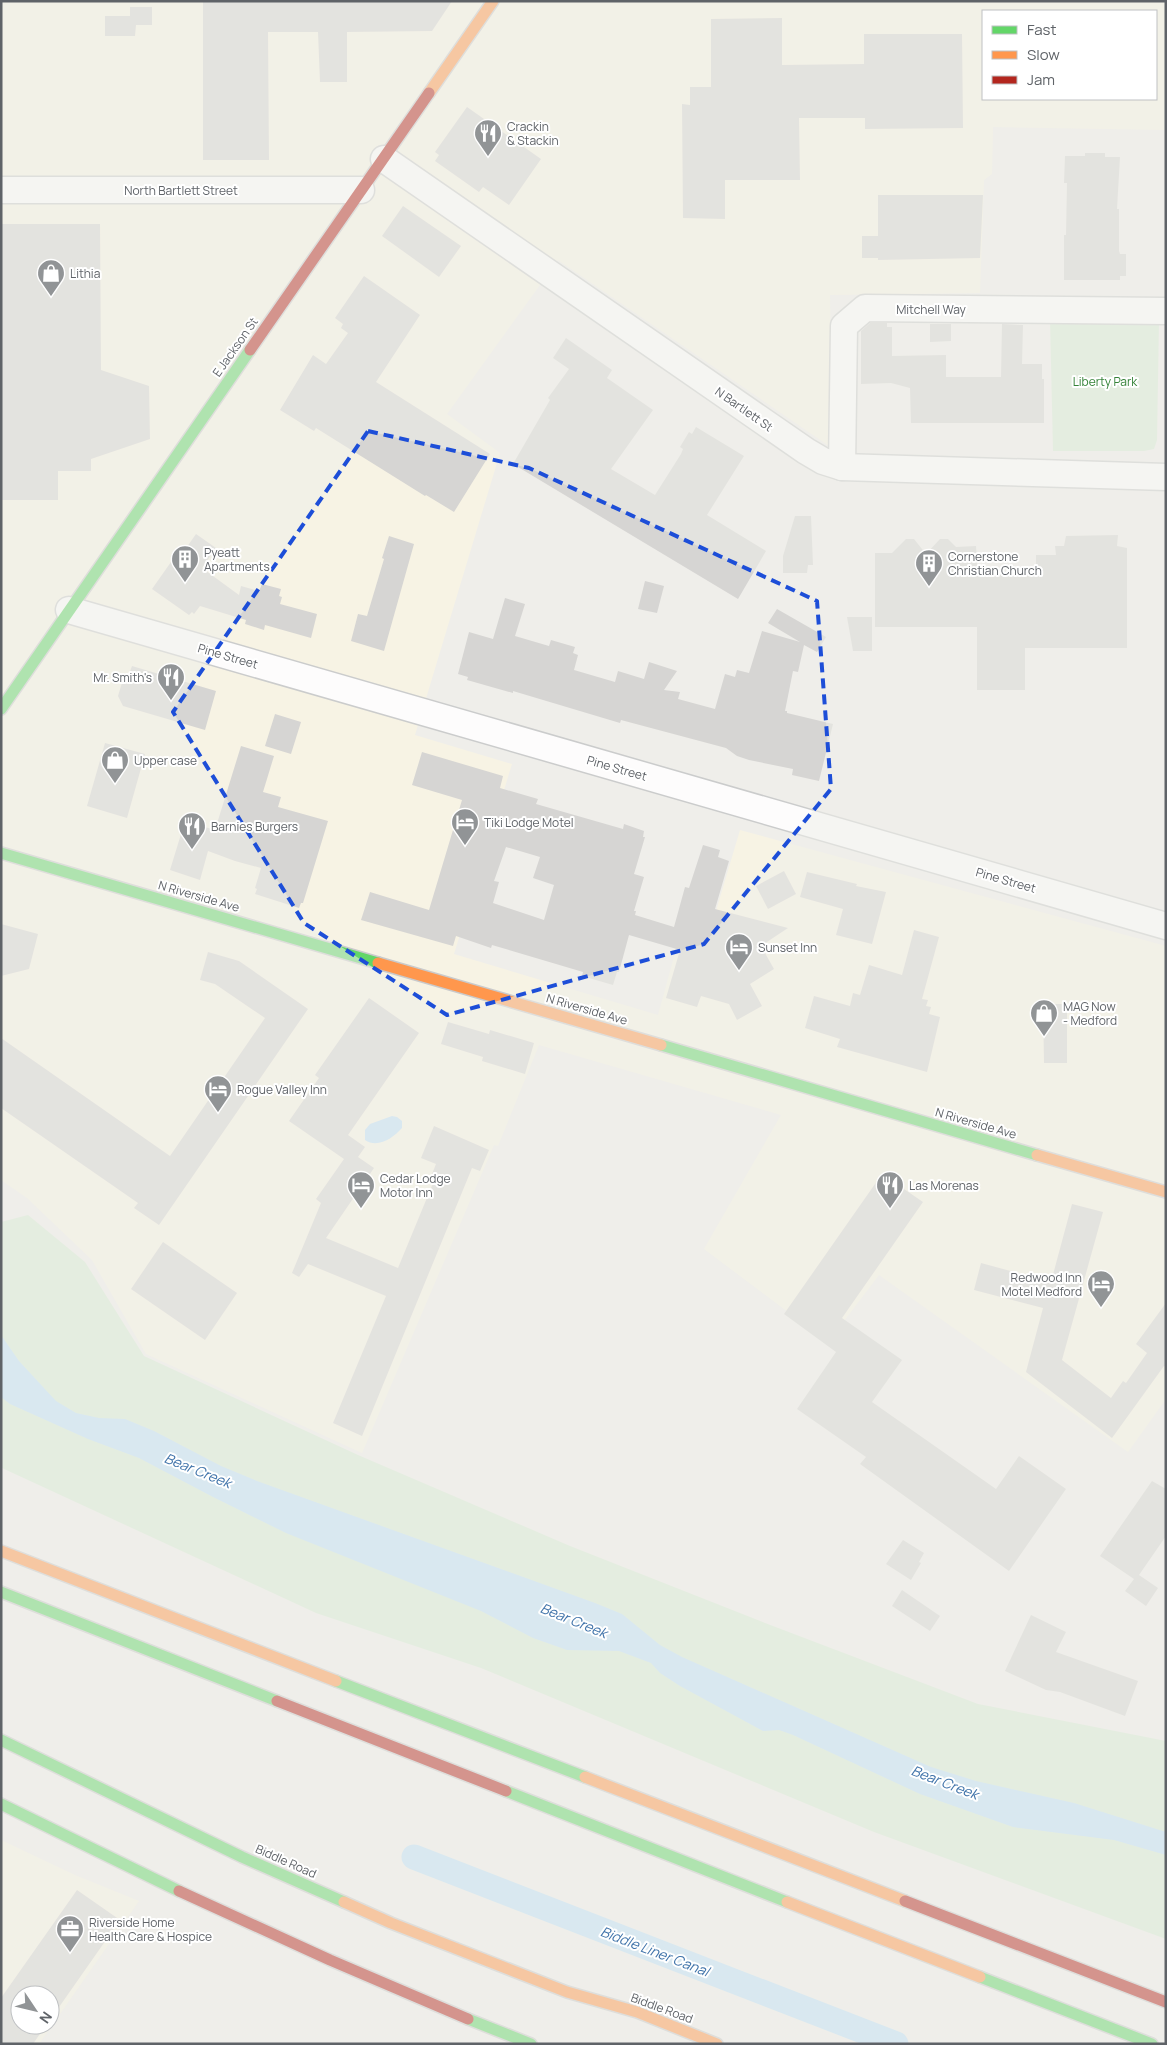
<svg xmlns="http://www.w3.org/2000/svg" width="1167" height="2045" viewBox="0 0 1167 2045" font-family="Manrope,sans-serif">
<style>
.commercial{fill:#f7f3e4;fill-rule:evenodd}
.green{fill:#d8ebd6}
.water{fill:#bfe0f9}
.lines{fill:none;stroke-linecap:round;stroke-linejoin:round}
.canal{stroke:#bfe0f9;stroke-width:25}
.building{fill:#d6d5d3;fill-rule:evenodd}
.street-casing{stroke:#cbcccc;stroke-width:29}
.fast-casing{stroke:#cacacb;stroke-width:14}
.slow-casing{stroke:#cacacb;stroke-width:14}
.jam-casing{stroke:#cacacb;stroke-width:14}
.street{stroke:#fdfcfc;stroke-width:26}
.fast{stroke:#63d668;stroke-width:11}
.slow{stroke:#ff974d;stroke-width:11}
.jam{stroke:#b3261e;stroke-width:11}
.marked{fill:none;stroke:#1d4ed8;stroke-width:4;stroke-dasharray:10 6;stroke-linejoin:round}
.labels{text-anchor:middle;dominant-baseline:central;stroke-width:4;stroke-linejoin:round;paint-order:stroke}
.poi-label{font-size:12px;fill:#5f6368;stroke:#fff;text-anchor:start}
.street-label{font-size:12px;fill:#5f6368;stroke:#fff}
.park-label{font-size:12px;fill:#348238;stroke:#fff}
.water-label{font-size:14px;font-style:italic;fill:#4174aa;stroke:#fff}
</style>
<rect width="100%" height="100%" fill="#efeeea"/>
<!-- commercial -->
<g class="commercial">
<path d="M1,1H1166V130L993,127L992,174L984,180L980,293L830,295L832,448L558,260L447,414L500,453L415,735L512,764L454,954L658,1015L683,924L710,931L740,830L1166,946V1399L1128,1452L879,1275L828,1342L704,1249L781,1115L539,1045L498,1146L494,1145L362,1453L146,1354L92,1260L27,1198L1,1180ZM983,11H1156V99H983Z"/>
<path d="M1,1840L75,1875L139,1901L39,2044H1ZM20,1995H50V2025H20Z"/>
</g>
<!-- green -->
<g class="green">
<polygon points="1050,319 1159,321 1157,440 1154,449 1144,451 1053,451"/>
<polygon points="28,1215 85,1262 144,1356 358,1455 570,1546 765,1623 978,1704 1166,1741 1166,1939 874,1832 481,1668 316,1613 2,1468 1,1222"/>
</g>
<!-- water -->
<g class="water">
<path d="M392,1116L397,1117L402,1121V1128C394,1137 378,1149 365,1140V1130L370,1124Z"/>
<polygon points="1,1335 19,1361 56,1401 76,1413 99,1418 125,1419 154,1431 221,1466 257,1481 595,1603 622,1614 660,1645 682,1657 931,1767 976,1781 1074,1803 1166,1832 1166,1855 1114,1840 1013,1827 920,1794 793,1735 779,1730 763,1731 680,1686 660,1673 651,1663 619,1651 567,1650 533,1638 481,1611 286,1533 213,1497 139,1458 88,1439 10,1404 1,1397"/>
</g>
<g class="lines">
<!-- canal -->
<polyline class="canal" points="414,1857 896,2044"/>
</g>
<!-- building -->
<g class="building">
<polygon points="203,1 452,1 432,31 347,32 347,82 320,82 318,32 268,32 269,160 203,160"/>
<polygon points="130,7 152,7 152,25 136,25 135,36 105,36 105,16 130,16"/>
<polygon points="782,18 782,65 864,64 864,34 962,34 963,128 865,129 865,118 799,118 800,180 725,180 725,219 683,218 682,104 690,105 690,87 711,87 711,19"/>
<polygon points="467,107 541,159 509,205 483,187 479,192 435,161 439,155 435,152"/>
<polygon points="1085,153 1105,153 1105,157 1120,157 1117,209 1119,209 1119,251 1120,254 1126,254 1126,276 1120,276 1120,280 1064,280 1064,235 1066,235 1067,183 1064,183 1065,156 1085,156"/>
<polygon points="878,195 983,195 980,258 878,260 878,258 862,258 862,236 878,236"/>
<polygon points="403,206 461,246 439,277 382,236"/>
<polygon points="1,224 100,224 101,370 149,386 150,439 91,459 91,471 58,471 58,500 1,500"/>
<polygon points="364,276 420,315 376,382 490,454 454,512 426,495 425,496 316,428 314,431 280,410 313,355 326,364 348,333 341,328 343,324 335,318"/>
<polygon points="870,323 887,323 887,327 892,327 892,356 946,355 946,377 1001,377 1002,324 1023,325 1022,364 1042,364 1042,379 1044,379 1044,423 911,423 910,388 891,383 861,384 861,331"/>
<polygon points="930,324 951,324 951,341 930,342"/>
<polygon points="566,338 612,370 607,378 653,410 611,469 655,495 681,454 683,449 680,447 689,432 692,434 696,427 744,456 707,515 766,551 738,599 513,464 550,400 548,398 569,369 553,358"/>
<polygon points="795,516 811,516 813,565 808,565 807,573 783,573 783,556"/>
<polygon points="196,534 216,548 202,568 239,595 241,586 259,591 262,584 281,589 279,596 282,597 280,604 317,614 311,638 265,625 264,630 245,624 246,620 200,606 194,614 192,612 189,615 152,589 178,552 182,554"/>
<polygon points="1118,535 1117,546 1127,548 1127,648 1025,648 1025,690 977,690 977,627 875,627 875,553 892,553 906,539 914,539 926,554 940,539 948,539 956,547 976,546 978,575 1036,572 1036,555 1056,555 1055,546 1064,546 1066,536"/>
<polygon points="389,536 414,544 384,651 351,641 358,614 367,616 384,559 382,558"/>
<polygon points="645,581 664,586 657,613 638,609"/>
<polygon points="505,598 525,604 515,636 549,646 551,640 575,647 573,653 578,655 574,670 615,682 618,671 644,679 649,662 677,671 664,690 680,692 678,699 715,709 725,674 735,677 737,670 749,673 762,631 800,642 768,623 777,609 826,637 817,652 804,645 798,672 793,671 785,711 787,711 787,713 833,724 819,781 792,775 793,769 749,760 737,756 726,748 621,720 620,723 513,691 513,693 467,680 468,677 458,674 469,632 493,639"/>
<polygon points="847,617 872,617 872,651 853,651"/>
<polygon points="132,666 216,691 205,730 123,706 118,696 124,676 128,677"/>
<polygon points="275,714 301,722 291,754 265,746"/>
<polygon points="105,743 145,754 127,818 87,806"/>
<polygon points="241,746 274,756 263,792 281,797 278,807 328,821 303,903 301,903 299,908 255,894 257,889 255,888 261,868 235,861 208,851 200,880 170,870 185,821 215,830"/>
<path d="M422,752L503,776L500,788L538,799L536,804L623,829L624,824L644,831L643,837H645L634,874L644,877L634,911H636L635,915L674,927L685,887L689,888L703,845L720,850L718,857L729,861L715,909L788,928L761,946L774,969L750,984L762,1006L737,1020L729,1004L701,996L697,1007L666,998L680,950L629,935L619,972H617L613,985L582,976L583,972L492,945L491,948L456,936L453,946L361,920L370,892L429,910L462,800L412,785ZM506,847L540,857L533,878L554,885L544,920L493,903L499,882L494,881Z"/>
<polygon points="784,871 796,894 768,909 756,886"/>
<polygon points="807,872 857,884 856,886 886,892 872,944 836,935 843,909 800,897"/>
<polygon points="1,924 38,934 29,969 1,976"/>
<polygon points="914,930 939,937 922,999 928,1000 926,1006 931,1007 929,1014 940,1017 927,1072 837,1047 840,1039 805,1028 814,996 850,1006 853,993 860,995 869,965 902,975"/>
<polygon points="208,952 239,961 308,1009 159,1225 134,1208 138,1203 1,1108 1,1038 170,1156 265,1018 215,984 200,980"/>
<polygon points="369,998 419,1033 348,1135 365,1147 358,1157 374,1168 326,1238 398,1268 436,1176 432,1174 436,1164 421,1158 434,1126 489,1150 480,1171 472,1168 362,1436 333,1423 386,1296 308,1264 299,1277 292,1273 321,1203 316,1199 344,1159 289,1121 319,1078 315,1075"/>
<polygon points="1043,1004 1067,1004 1067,1063 1044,1063"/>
<polygon points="448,1022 489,1034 490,1030 534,1043 525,1074 482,1061 483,1057 441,1044"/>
<polygon points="882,1174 923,1202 842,1318 902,1360 872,1402 996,1489 1019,1456 1066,1489 1009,1571 860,1464 866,1457 797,1409 836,1352 784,1314"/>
<polygon points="1072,1204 1103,1212 1062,1360 1111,1398 1123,1381 1126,1383 1147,1353 1136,1344 1166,1303 1166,1367 1164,1366 1112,1438 1026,1372 1043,1308 974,1290 981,1263 1051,1282"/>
<polygon points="163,1242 237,1293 205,1340 131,1289"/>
<polygon points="1152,1481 1166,1489 1166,1536 1139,1575 1158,1588 1146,1606 1125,1591 1134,1579 1100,1556"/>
<polygon points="903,1540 924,1553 919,1562 921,1563 911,1580 886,1564"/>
<polygon points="902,1590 940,1616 930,1631 892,1606"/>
<polygon points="1031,1615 1066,1632 1056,1652 1138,1681 1125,1716 1060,1692 1046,1690 1005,1671"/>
<polygon points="77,1890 120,1920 50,2020 50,1995 20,1995 20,2025 46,2025 33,2044 1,2044 1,1998"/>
</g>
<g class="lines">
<!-- street casing -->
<g class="street-casing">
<g id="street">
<polyline points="384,159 806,451 823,461 842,467 1166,477"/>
<polyline points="1,190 361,190"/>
<polyline points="842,467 844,326 865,308 1166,311"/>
<polyline points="69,610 1166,926"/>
</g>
</g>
<!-- fast casing -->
<g class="fast-casing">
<g id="fast">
<polyline points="1,709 250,350"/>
<polyline points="1,853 378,963"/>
<polyline points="661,1045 1037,1155"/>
<polyline points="1,1592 277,1701"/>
<polyline points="336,1681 585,1777"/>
<polyline points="1,1740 242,1857 344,1902"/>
<polyline points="506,1791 787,1902"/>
<polyline points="1,1804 179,1891"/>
<polyline points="980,1977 1152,2044"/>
<polyline points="468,2019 531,2044"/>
</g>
</g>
<!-- slow casing -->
<g class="slow-casing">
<g id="slow">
<polyline points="429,93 493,1"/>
<polyline points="378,963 661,1045"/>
<polyline points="1037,1155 1166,1192"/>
<polyline points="1,1551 336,1681"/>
<polyline points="585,1777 905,1901"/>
<polyline points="344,1902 391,1923 567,1992 637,2012 717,2044"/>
<polyline points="787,1902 980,1977"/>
</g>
</g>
<!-- jam casing -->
<g class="jam-casing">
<g id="jam">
<polyline points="250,350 429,93"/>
<polyline points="277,1701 506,1791"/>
<polyline points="179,1891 330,1960 468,2019"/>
<polyline points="905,1901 1166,2002"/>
</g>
</g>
<!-- street -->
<use href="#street" class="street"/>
<!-- fast -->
<use href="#fast" class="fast"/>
<!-- slow -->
<use href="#slow" class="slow"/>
<!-- jam -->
<use href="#jam" class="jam"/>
</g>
<!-- marked area -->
<path d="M0 0H1167V2045H0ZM368,431L529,468L817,601L831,789L704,944L447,1015L304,923L173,712Z" fill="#efeeea" fill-opacity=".55" fill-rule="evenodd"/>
<path class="marked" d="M368,431L529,468L817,601L831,789L704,944L447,1015L304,923L173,712Z"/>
<!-- icons -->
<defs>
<g id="restaurant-pin" transform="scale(1.4375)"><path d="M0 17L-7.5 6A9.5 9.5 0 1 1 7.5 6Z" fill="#919496" stroke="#fff"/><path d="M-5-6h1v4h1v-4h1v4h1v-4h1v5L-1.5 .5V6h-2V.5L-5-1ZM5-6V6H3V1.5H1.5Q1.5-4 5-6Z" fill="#fff"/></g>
<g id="shop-pin" transform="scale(1.4375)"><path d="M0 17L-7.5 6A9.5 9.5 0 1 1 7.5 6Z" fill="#919496" stroke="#fff"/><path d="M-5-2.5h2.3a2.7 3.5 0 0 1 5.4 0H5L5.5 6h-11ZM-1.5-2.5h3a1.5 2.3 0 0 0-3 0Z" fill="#fff"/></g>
<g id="building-pin" transform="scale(1.4375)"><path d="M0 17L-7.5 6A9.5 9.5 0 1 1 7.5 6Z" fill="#919496" stroke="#fff"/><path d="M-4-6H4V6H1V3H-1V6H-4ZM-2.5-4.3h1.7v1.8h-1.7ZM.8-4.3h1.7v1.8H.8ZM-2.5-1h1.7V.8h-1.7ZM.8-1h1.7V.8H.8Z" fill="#fff"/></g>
<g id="hotel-pin" transform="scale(1.4375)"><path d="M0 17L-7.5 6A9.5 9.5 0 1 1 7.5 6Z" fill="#919496" stroke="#fff"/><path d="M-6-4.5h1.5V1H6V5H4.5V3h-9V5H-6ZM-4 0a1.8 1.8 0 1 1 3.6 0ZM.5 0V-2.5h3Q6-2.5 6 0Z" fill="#fff"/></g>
<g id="office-pin" transform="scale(1.4375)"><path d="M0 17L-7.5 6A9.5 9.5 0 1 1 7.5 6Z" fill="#919496" stroke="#fff"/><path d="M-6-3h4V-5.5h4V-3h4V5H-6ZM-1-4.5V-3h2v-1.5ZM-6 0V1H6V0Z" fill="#fff"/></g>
</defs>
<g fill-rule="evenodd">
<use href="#restaurant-pin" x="488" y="133"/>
<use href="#shop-pin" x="51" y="273"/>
<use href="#building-pin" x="185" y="559"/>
<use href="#building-pin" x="929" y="563"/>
<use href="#restaurant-pin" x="171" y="677"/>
<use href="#shop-pin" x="115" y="760"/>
<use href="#hotel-pin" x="465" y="822"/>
<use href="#restaurant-pin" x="192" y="826"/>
<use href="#hotel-pin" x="739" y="947"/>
<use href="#shop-pin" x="1044" y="1013"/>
<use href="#hotel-pin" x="218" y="1089"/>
<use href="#hotel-pin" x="361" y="1185"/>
<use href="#restaurant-pin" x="890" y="1185"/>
<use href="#hotel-pin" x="1101" y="1284"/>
<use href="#office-pin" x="70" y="1929"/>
</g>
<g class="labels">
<!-- poi labels -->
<g class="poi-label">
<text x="507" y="126">Crackin<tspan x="507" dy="14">&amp; Stackin</tspan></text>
<text x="70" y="273">Lithia</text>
<text x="204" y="552">Pyeatt<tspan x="204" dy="14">Apartments</tspan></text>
<text x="948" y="556">Cornerstone<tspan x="948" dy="14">Christian Church</tspan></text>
<text x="152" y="677" text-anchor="end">Mr. Smith's</text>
<text x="134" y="760">Upper case</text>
<text x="484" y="822">Tiki Lodge Motel</text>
<text x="211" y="826">Barnies Burgers</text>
<text x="758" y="947">Sunset Inn</text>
<text x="1063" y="1006">MAG Now<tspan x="1063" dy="14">- Medford</tspan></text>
<text x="237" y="1089">Rogue Valley Inn</text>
<text x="380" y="1178">Cedar Lodge<tspan x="380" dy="14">Motor Inn</tspan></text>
<text x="909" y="1185">Las Morenas</text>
<text x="1082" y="1277" text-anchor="end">Redwood Inn<tspan x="1082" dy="14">Motel Medford</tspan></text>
<text x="89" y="1922">Riverside Home<tspan x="89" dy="14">Health Care &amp; Hospice</tspan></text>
</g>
<!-- street labels -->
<g class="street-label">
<text x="181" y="190">North Bartlett Street</text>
<text x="931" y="309">Mitchell Way</text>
<text transform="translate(235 347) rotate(-55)">E Jackson St</text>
<text transform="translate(744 409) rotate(35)">N Bartlett St</text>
<text transform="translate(228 656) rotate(16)">Pine Street</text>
<text transform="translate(617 768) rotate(16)">Pine Street</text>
<text transform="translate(1006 880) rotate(16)">Pine Street</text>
<text transform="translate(199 896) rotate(16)">N Riverside Ave</text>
<text transform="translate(587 1009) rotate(16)">N Riverside Ave</text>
<text transform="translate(976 1123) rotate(16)">N Riverside Ave</text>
<text transform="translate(286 1861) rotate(24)">Biddle Road</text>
<text transform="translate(662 2008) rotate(20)">Biddle Road</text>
</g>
<!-- park labels -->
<g class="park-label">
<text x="1105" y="381">Liberty Park</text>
</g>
<!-- water labels -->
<g class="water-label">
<text transform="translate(198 1470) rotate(22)">Bear Creek</text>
<text transform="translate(574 1620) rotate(22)">Bear Creek</text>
<text transform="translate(945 1782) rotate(21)">Bear Creek</text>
<text transform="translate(655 1951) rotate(21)">Biddle Liner Canal</text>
</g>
</g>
<!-- border -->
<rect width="1167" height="2045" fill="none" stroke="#5f6368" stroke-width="5"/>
<!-- legend -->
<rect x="982" y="10" width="175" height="90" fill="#ffffff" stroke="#bfc1c3"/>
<rect x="992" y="26" width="25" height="8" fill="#63d668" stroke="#bfc1c3"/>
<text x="1027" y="35" font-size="15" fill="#5f6368">Fast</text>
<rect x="992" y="51" width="25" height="8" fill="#ff974d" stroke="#bfc1c3"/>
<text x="1027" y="60" font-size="15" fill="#5f6368">Slow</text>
<rect x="992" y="76" width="25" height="8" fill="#b3261e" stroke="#bfc1c3"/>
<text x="1027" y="85" font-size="15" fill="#5f6368">Jam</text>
<!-- north arrow -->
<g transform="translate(35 2010) rotate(125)"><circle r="24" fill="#ffffff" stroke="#bfc1c3"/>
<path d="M0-4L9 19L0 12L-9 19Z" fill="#919496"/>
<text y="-8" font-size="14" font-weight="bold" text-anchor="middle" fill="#5f6368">N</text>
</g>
</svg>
